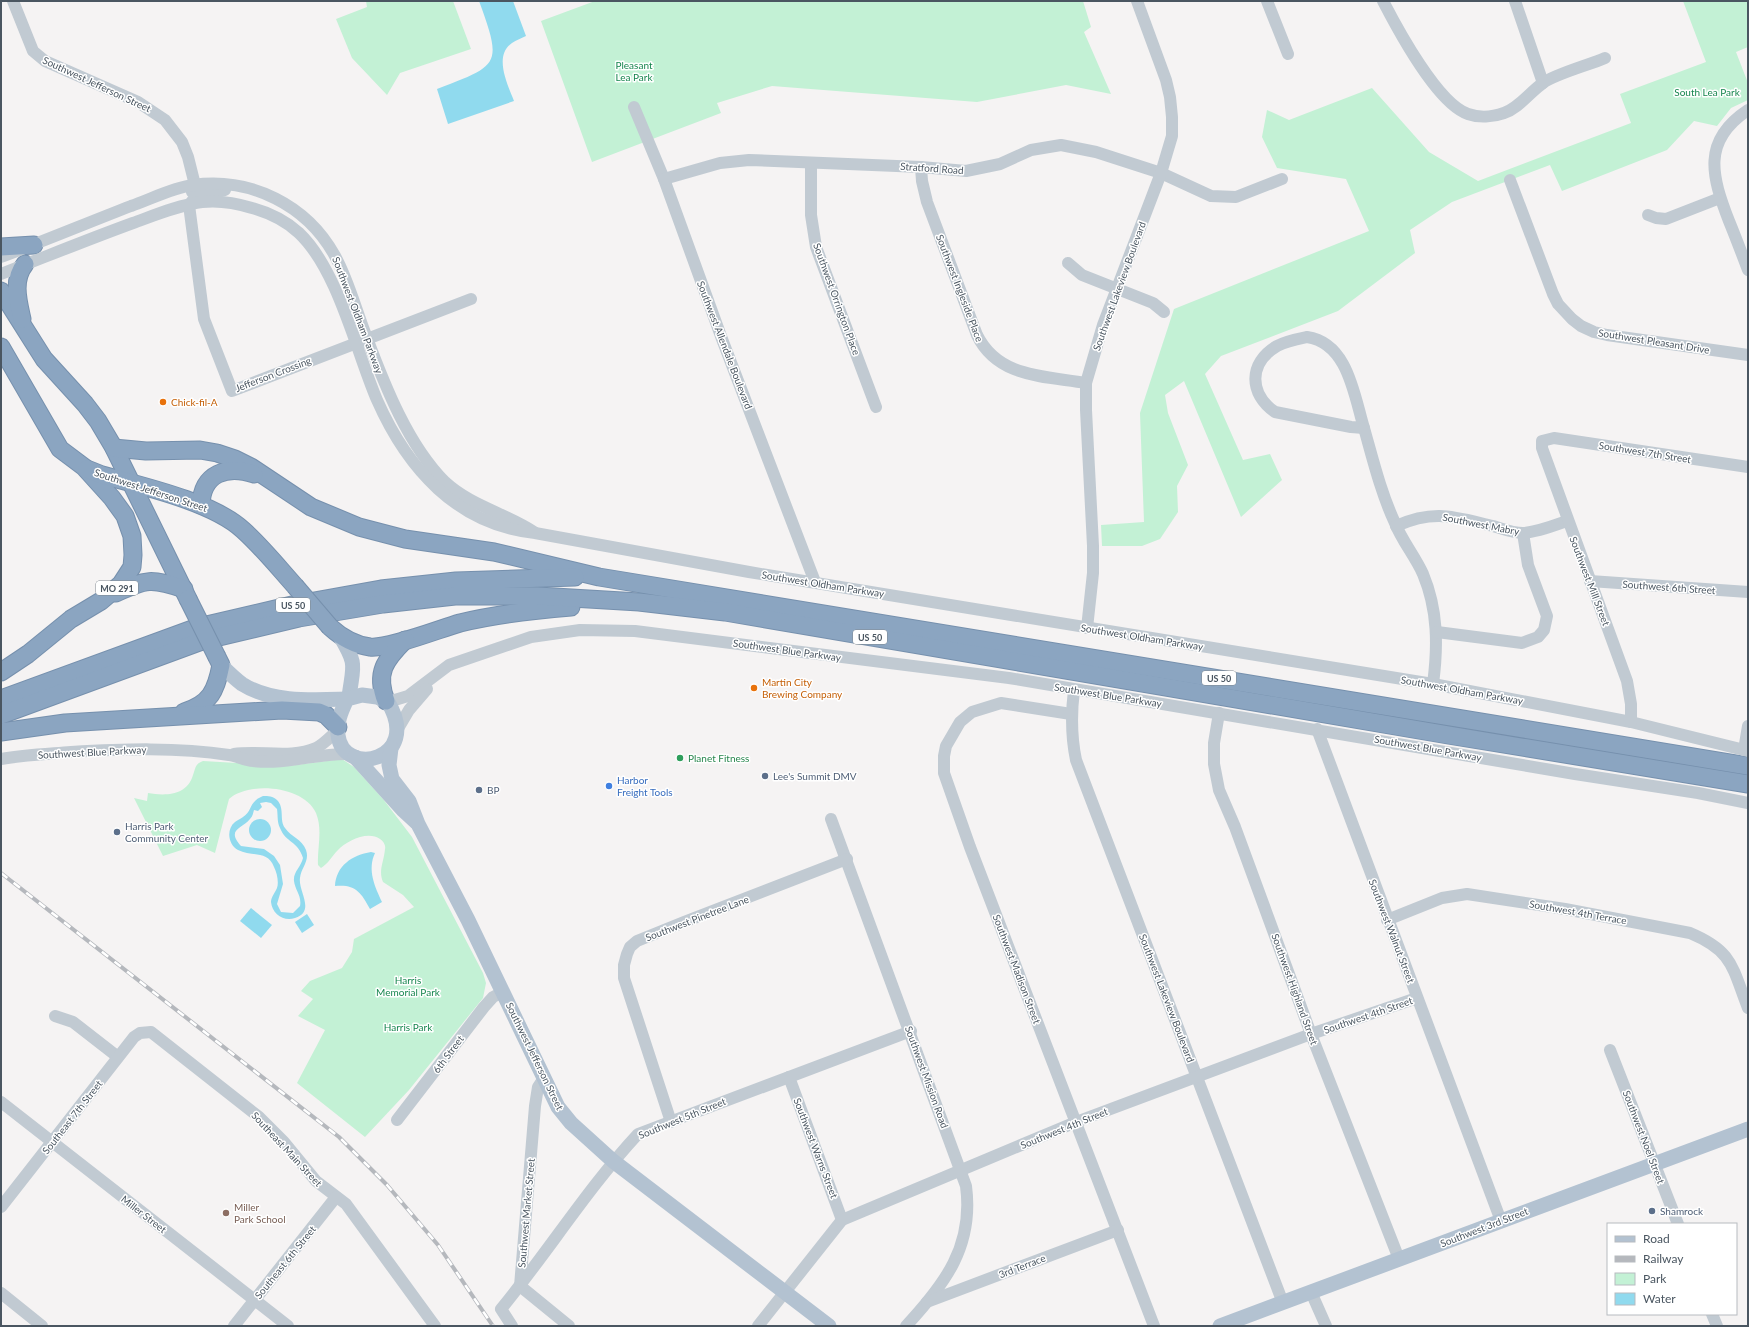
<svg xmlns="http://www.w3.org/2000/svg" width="1749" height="1327" viewBox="0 0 1749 1327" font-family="Lato,sans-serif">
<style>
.green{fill:#c3f1d5}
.water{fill:#90daee;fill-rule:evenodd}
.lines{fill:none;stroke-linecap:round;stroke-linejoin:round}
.highway-casing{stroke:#7690ad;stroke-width:19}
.minor{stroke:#c1cad2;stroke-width:12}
.major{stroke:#b3c2d1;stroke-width:15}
.highway{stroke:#8ba5c1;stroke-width:17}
.rail-casing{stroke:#b5b8bd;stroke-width:4}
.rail{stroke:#fff;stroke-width:2.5;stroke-dasharray:8;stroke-linecap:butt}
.highway-bridge-casing{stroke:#7690ad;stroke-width:19;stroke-linecap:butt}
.highway-bridge{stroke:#8ba5c1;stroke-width:17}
.food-dot{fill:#e8710a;stroke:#fff;stroke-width:1.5}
.leisure-dot{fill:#2e9e5b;stroke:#fff;stroke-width:1.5}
.service-dot{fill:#5c6f8a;stroke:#fff;stroke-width:1.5}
.shop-dot{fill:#3f7fe0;stroke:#fff;stroke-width:1.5}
.education-dot{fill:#8d6e63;stroke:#fff;stroke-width:1.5}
.labels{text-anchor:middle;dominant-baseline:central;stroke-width:3;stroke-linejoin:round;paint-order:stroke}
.shield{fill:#fff;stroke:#808990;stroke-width:1}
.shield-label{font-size:9px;font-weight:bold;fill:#4a5661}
.park-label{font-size:10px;fill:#17864f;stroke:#fff}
.street-label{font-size:10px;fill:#4a5661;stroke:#fff}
.food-label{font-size:10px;fill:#c56008;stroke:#fff;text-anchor:start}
.leisure-label{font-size:10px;fill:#27864d;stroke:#fff;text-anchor:start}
.service-label{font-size:10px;fill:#4e5e75;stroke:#fff;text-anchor:start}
.shop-label{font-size:10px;fill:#366cbe;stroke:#fff;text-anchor:start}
.education-label{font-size:10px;fill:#785e54;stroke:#fff;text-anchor:start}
</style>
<rect width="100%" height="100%" fill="#f5f3f3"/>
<!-- green -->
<g class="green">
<polygon points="366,1 453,1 471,49 400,73 387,95 352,58 336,19 367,7"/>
<polygon points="595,1 1083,1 1091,27 1084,32 1111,94 1066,85 977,102 772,86 717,103 721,113 592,162 541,21"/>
<polygon points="1683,1 1748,1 1748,47 1736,52 1748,83 1748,100 1731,108 1717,126 1694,121 1667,150 1562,191 1550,165 1452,202 1410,230 1415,253 1338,311 1221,356 1205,374 1243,460 1270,454 1282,480 1241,517 1184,381 1165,395 1168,413 1188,465 1177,486 1178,512 1160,539 1142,546 1102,546 1101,525 1144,522 1140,413 1174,309 1369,231 1346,179 1277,168 1262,137 1267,110 1289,120 1372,88 1429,152 1478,181 1631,123 1620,94 1706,62"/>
<path d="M342,759L354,767L383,799L412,837L483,973L486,983L483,998L409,1090L365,1137L297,1083L325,1030L298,1016L313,999L301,991L310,981L342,968L352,952L354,939L414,907L403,895L383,882C378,870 384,862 385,849C386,845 383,841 380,839C368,830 346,841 338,850C332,856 328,864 321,868L318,865C317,848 323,830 316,813C304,786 249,781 229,799L215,853L197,845L163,856L134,798L147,801L148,793C165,796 187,796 193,775C196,767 195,764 203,761L288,766Z"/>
</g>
<!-- water -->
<g class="water">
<path d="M479,1H513L526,36C522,38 516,40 512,43C493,56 508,85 514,101L448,124L437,89C499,65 503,66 479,1Z"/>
<path d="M263,796C268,796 273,796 277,800C285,808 279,820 285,828C291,837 302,839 306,850C310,861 301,868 300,878C298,891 316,911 295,918C284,922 272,914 271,902C271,897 275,893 277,888C279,882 277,873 274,867C268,850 251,857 238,850C228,845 226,829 235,822C237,820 241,819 243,817C253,811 248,802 263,796ZM266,802L271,803L277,809C278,816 277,822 280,828C286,843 298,841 303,858C301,867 293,872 294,881C295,890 302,896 300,906L293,913L281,912L277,904L283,884L280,865L274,856L264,849L241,846C226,829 242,829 250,819C253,816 253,813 254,810L258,811L262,807L260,803Z"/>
<circle cx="260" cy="830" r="11"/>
<path d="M371,852L375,853C367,870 375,887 382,902L370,909C361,892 355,884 335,886C336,866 352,855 371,852Z"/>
<polygon points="251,908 272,925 261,938 240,921"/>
<polygon points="307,914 314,925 302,933 295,922"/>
</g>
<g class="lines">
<!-- highway casing -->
<g class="highway-casing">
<g id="highway">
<polyline points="1,247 34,245"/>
<polyline points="1,291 44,359 85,404 98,421 114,448 188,599"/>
<path d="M22,319C18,301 12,280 25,264"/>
<polyline points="1,347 60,449 84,467 112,498 125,516 132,536 133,555 132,567 121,584 101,601 71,619 28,654 1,672"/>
<polyline points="114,448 146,451 200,450 217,453 235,459 251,467 311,507 359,527 405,539 494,552 599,577 1748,766"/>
<path d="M87,469L102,475C142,486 213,502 243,530C262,547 278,567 295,586"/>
<path d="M201,505C202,473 227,465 254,474"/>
<path d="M116,593C146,579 152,578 184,589"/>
<path d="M330,627C341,637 355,645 370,647C389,649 439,629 460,623C497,614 534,610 571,607"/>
<polyline points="1,699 198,627 292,605 381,589 456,581 575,577"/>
<path d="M386,701C375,673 385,660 405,640"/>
<path d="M184,712C210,704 216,691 221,665L217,657"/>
<polyline points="1,715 202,641 299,618 383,604 455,596 538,596 639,602 725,612 1448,735 1748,784"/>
<polyline points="1,732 65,723 282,710 319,712 326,715 338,727"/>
</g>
</g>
<!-- minor -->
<g class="minor">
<polyline points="13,1 33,51 45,61 138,102 165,120 182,142 188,157 195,185 192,192"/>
<polyline points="1267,1 1288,54"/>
<path d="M1383,1C1398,30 1438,104 1468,114C1479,118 1493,117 1504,113C1519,108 1530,92 1543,83C1555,74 1589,65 1605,58"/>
<polyline points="1515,1 1543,83"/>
<polyline points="634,107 664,179 722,339 815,582"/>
<path d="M1748,110C1701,141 1712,177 1729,221C1736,238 1742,254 1748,270"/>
<polyline points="811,163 811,215 816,247 876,407"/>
<path d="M921,167L922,181L927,202L977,335C998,378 1045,376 1086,383"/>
<polyline points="664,179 720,163 749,160 921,167 966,171 1000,164 1031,150 1061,145 1096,152 1161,173 1211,196 1236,197 1282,179"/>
<polyline points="1510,180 1553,294 1558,304 1572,319 1581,326 1594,332 1607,335 1748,355"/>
<path d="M225,190C211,192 197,193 189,205L204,319L232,391L471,299"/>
<polyline points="1648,215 1656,218 1666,219 1720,198"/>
<path d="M1,257C44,241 87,223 131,206C151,199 172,188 193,185C251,177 307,205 335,256C349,281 356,311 367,338C385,386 408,445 445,482C471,506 505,513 534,532"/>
<polyline points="1068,263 1082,275 1153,303 1164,312"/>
<path d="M1,274C45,257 89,239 133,223C155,215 179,205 202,202C219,200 236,203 252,208C270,213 286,221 299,233C338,270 356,351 377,400C407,468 457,525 535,533L749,572L1433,684L1631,722L1748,751"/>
<path d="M1307,337C1348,343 1354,395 1364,428L1351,427L1275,412C1249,394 1248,363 1277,346C1286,341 1297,339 1307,337Z"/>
<path d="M1364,428C1373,460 1381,493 1395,523C1402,541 1415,556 1423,574C1438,610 1438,646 1433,684"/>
<path d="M1396,526C1435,509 1454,517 1493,526C1503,529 1513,533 1523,533C1538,532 1553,526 1567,521"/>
<polyline points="1590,581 1748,592"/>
<polyline points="1087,628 1093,573 1093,546 1086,410 1086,383 1103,325 1161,173 1172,136 1172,117 1170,97 1166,80 1137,1"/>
<polyline points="1437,632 1522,643 1538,637 1544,630 1547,616 1528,565 1523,533"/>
<path d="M1074,690C1071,714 1071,736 1076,760L1283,1303"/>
<polyline points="388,702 408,696 449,665 531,637 580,630 635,631 1009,678 1575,774 1698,793 1748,803"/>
<polyline points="1219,713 1214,743 1214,764 1219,790 1235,827 1311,1034 1399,1259"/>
<polyline points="1071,714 1001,703 972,712 960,722 946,746 944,756 944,773 970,847 1154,1326"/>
<polyline points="1631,722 1631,704 1627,681 1542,448 1542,441 1554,438 1748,467"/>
<polyline points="1317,729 1501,1221"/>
<polyline points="396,732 409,710 427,689"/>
<polyline points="1744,750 1748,726"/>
<path d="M234,754C260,750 291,759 316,748C324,744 331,736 338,730"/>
<path d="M1,759C24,755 47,754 71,752C123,749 177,747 229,755C237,756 245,761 253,761C286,765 317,753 349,754"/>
<path d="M831,819L966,1186C974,1246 945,1284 906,1326"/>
<path d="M1387,920L1442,898L1467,894L1565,909L1690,933C1733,951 1732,967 1748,1008"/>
<polyline points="55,1016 73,1022 118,1057"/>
<polyline points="1610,1050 1678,1224"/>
<polyline points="789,1077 842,1220"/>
<polyline points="544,1078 538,1087 535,1106 520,1286 569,1326"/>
<polyline points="1,1102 288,1326"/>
<polyline points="397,1120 484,1007 493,997 503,992"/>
<polyline points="671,1122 624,978 624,965 627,954 630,947 637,941 684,922 847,859"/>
<polyline points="1,1207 134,1037 140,1033 151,1032 259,1117 284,1142 316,1181 346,1204 435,1326"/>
<polyline points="1311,1292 1326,1326"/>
<polyline points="1,1293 42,1326"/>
<polyline points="927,1302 1118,1230"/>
<polyline points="1712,1314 1717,1326"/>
<polyline points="234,1326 336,1197"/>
<path d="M512,1326L501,1309C548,1252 587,1189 638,1134L911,1031"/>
<polyline points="758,1326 842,1220 1076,1122 1311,1034 1417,998"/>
</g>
<!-- major -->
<g class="major">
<path d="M340,636C358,666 353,665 349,697"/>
<path d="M221,665C228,672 234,678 242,684C272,703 313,700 347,699"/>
<path d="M362,695L377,697L388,702C423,761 343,778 338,735C336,722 342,710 347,699Z"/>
<polyline points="391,748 389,765 392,779 409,801 418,824 468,920 558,1107 571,1123 613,1161 829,1326"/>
<polyline points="355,757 403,810 416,822"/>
<polyline points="1220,1326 1748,1129"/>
</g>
<!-- highway -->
<use href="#highway" class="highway"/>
<!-- rail casing -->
<g class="rail-casing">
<polyline id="rail" points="1,873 339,1137 387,1185 438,1245 493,1326"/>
</g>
<!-- rail -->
<use href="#rail" class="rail"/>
<!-- highway-bridge casing -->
<g class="highway-bridge-casing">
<g id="highway-bridge">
<polyline points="295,586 330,627"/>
<polyline points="188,599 217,657"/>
</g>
</g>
<!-- highway-bridge -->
<use href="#highway-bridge" class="highway-bridge"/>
</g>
<!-- markers -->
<g class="food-dot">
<circle cx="163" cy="402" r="4"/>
<circle cx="754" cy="688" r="4"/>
</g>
<circle class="leisure-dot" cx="680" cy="758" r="4"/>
<g class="service-dot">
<circle cx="765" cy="776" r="4"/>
<circle cx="479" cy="790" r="4"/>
<circle cx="117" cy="832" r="4"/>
<circle cx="1652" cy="1211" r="4"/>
</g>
<circle class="shop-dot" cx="609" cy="786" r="4"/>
<circle class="education-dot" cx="226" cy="1213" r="4"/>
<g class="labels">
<!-- shield labels -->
<g class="shield">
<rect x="96" y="581" width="42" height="14" rx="3"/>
<rect x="276" y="598" width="34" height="14" rx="3"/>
<rect x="853" y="630" width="34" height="14" rx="3"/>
<rect x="1202" y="671" width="34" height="14" rx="3"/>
</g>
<g class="shield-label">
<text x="117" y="588">MO 291</text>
<text x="293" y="605">US 50</text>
<text x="870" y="637">US 50</text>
<text x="1219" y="678">US 50</text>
</g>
<!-- park labels -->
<g class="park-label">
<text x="634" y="65">Pleasant<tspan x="634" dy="12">Lea Park</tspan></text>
<text x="1707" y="92">South Lea Park</text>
<text x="408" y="980">Harris<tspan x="408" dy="12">Memorial Park</tspan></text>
<text x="408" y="1027">Harris Park</text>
</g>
<!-- street labels -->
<g class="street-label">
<text transform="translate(97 84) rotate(25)">Southwest Jefferson Street</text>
<text transform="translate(932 168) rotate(4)">Stratford Road</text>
<text transform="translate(1119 286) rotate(-70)">Southwest Lakeview Boulevard</text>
<text transform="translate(960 288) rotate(69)">Southwest Ingleside Place</text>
<text transform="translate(837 299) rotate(70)">Southwest Orrington Place</text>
<text transform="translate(358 315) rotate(69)">Southwest Oldham Parkway</text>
<text transform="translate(1654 341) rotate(9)">Southwest Pleasant Drive</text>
<text transform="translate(725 345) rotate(69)">Southwest Allendale Boulevard</text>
<text transform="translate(273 374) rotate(-21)">Jefferson Crossing</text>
<text transform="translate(1645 452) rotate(9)">Southwest 7th Street</text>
<text transform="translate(151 490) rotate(18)">Southwest Jefferson Street</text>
<text transform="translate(1481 524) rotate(11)">Southwest Mabry</text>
<text transform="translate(1590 581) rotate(69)">Southwest Mill Street</text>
<text transform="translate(823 584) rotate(9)">Southwest Oldham Parkway</text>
<text transform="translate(1669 587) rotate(4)">Southwest 6th Street</text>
<text transform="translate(1142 637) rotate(9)">Southwest Oldham Parkway</text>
<text transform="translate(787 650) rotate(8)">Southwest Blue Parkway</text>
<text transform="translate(1462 690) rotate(10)">Southwest Oldham Parkway</text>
<text transform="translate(1108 695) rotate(9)">Southwest Blue Parkway</text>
<text transform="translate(1428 748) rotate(10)">Southwest Blue Parkway</text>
<text transform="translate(92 752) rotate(-3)">Southwest Blue Parkway</text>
<text transform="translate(1578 912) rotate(10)">Southwest 4th Terrace</text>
<text transform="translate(697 918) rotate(-21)">Southwest Pinetree Lane</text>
<text transform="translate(1392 931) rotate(69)">Southwest Walnut Street</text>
<text transform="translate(1017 969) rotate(69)">Southwest Madison Street</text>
<text transform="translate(1295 989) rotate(70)">Southwest Highland Street</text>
<text transform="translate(1167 998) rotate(69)">Southwest Lakeview Boulevard</text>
<text transform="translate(1368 1015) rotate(-19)">Southwest 4th Street</text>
<text transform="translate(448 1054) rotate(-53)">6th Street</text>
<text transform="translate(535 1056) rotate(64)">Southwest Jefferson Street</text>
<text transform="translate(927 1077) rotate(70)">Southwest Mission Road</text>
<text transform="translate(72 1117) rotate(-52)">Southeast 7th Street</text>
<text transform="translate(682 1118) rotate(-22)">Southwest 5th Street</text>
<text transform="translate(1064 1128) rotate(-22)">Southwest 4th Street</text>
<text transform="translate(1644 1137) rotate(69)">Southwest Noel Street</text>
<text transform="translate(816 1148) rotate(69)">Southwest Warns Street</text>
<text transform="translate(287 1149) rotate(47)">Southeast Main Street</text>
<text transform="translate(526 1213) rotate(-85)">Southwest Market Street</text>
<text transform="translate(144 1214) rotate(38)">Miller Street</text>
<text transform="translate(1484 1227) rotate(-21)">Southwest 3rd Street</text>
<text transform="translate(285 1262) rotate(-51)">Southeast 6th Street</text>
<text transform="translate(1022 1266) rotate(-21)">3rd Terrace</text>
</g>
<!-- food labels -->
<g class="food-label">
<text x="171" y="402">Chick-fil-A</text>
<text x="762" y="682">Martin City<tspan x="762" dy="12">Brewing Company</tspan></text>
</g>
<!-- leisure labels -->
<g class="leisure-label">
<text x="688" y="758">Planet Fitness</text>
</g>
<!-- service labels -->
<g class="service-label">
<text x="773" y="776">Lee's Summit DMV</text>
<text x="487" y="790">BP</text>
<text x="125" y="826">Harris Park<tspan x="125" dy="12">Community Center</tspan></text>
<text x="1660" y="1211">Shamrock</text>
</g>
<!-- shop labels -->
<g class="shop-label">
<text x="617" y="780">Harbor<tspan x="617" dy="12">Freight Tools</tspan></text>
</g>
<!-- education labels -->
<g class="education-label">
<text x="234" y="1207">Miller<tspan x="234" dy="12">Park School</tspan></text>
</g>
</g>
<!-- border -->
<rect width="1749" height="1327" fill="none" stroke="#4a5661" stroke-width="4"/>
<!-- legend -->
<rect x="1607" y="1223" width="130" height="92" fill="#ffffff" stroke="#b7bbc0"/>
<rect x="1615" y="1236" width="20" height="6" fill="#b3c2d1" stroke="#b7bbc0"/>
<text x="1643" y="1243" font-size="12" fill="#4a5661">Road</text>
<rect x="1615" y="1256" width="20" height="6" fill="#b5b8bd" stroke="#b7bbc0"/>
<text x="1643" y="1263" font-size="12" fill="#4a5661">Railway</text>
<rect x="1615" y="1273" width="20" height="12" fill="#c3f1d5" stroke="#b7bbc0"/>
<text x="1643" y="1283" font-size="12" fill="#4a5661">Park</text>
<rect x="1615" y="1293" width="20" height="12" fill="#90daee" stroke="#b7bbc0"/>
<text x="1643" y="1303" font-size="12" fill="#4a5661">Water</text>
</svg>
